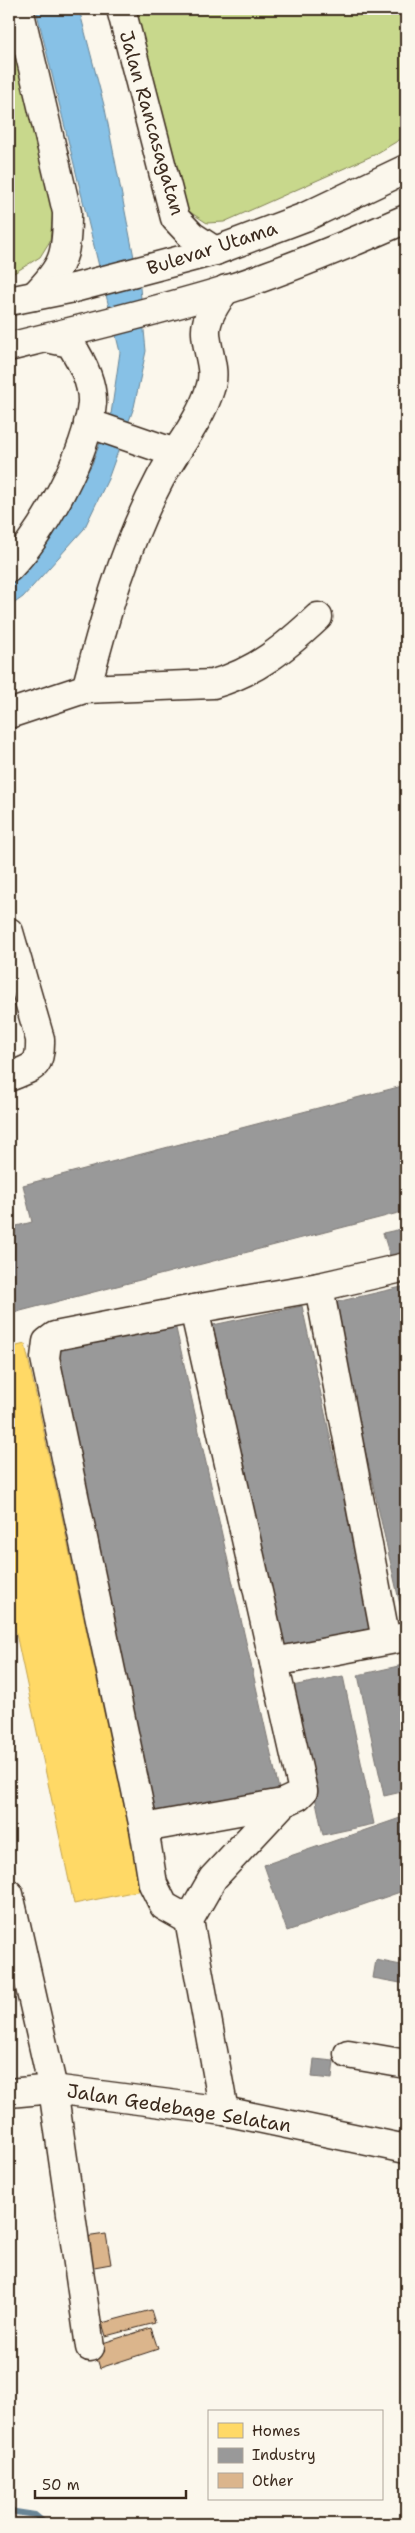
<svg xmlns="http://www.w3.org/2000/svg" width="415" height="2533" viewBox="0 0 415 2533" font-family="'Shantell Sans',sans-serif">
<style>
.green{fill:#c8d88c;stroke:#828155}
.water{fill:#87c1e6;stroke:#698596}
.homes{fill:#ffd966;stroke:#c4a450}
.industry{fill:#999;stroke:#7d7874}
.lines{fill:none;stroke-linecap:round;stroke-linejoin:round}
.stream{stroke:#698596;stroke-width:6}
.building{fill:#dbb58c;stroke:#3b2a1e}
.minor-casing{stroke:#3b2a1e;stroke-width:31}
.major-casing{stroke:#3b2a1e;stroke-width:31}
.minor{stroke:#fbf7ec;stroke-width:28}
.major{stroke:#fbf7ec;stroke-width:28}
.labels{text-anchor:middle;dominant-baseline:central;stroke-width:5;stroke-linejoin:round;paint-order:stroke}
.street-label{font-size:19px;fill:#3b2a1e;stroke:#fbf7ec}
</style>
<rect width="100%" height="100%" fill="#fbf7ec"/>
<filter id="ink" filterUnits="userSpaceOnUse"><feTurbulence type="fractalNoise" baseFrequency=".02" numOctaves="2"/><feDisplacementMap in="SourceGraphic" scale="10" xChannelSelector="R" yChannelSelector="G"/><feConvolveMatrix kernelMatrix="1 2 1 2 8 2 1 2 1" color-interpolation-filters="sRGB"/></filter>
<g filter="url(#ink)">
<!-- green -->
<g class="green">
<polygon points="131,9 406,9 406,136 374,155 224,222 207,223 182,207"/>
<polygon points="9,25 54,202 50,241 40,257 9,276"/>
</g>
<!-- water -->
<polygon class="water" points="36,9 79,9 105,109 140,288 146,351 134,407 108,479 84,529 23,597 9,607 9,583 39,552 92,464 111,414 120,352"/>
<!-- homes -->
<polygon class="homes" points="25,1344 142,1890 74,1904 9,1601 9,1348"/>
<!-- industry -->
<g class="industry">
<polygon points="406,1085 406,1211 9,1314 9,1228 32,1222 23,1185"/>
<polygon points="406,1228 406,1263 393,1266 383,1233"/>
<polygon points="406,1286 406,1618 403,1618 332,1303"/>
<polygon points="302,1306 372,1632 282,1650 213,1325"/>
<polygon points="175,1324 280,1794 154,1822 49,1352"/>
<polygon points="403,1665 406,1680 406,1791 384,1796 358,1675"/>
<polygon points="343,1676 374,1824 323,1835 292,1686"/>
<polygon points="406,1816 406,1890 287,1931 264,1865"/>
<polygon points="376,1960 406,1966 406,1984 373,1978"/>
<polygon points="314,2059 334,2061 332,2079 312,2077"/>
</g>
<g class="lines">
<!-- stream -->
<polyline class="stream" points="9,2511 35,2515 46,2524"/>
</g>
<!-- building -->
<g class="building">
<polygon points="106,2234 111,2264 83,2269 78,2238"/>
<polygon points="151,2310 155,2323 106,2336 102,2323"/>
<polygon points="151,2328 158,2349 100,2368 93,2346"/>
</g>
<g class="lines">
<!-- minor casing -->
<g class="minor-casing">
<g id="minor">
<path d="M19,9L67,212C67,255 64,266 34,296"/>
<polyline points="121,9 175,218 192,236 215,251"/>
<polyline points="88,423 175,453"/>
<path d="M9,568C43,533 88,452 92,403C93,382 81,360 70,343L47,338"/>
<path d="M84,689L213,684C256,672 286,647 318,617"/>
<path d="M9,714L84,689L88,682C106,613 126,543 160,479C176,449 200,421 210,389C217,370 207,353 206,333C205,318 217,301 226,289"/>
<path d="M9,932L40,1039C41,1068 33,1067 9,1077"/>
<polyline points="319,1287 386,1640"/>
<polyline points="194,1309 55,1336 47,1342 45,1358 144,1828 283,1803"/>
<polyline points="274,1662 406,1637"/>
<polyline points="144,1828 153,1884 164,1906 189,1920"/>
<polyline points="9,1894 53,2089 90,2347"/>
<polyline points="348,2054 406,2064"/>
<polyline points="224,2111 189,1920 213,1878 283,1803 298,1796 303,1791 194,1309 319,1287 406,1267"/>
</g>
</g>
<!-- major casing -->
<g class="major-casing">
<g id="major">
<polyline points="9,301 74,288 215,251 305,217 406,169"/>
<path d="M9,347C81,329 154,312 226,290C287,270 347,245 406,219"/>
<polyline points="9,2093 53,2089 224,2111 406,2149"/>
</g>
</g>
<!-- minor -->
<use href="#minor" class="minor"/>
<!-- major -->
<use href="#major" class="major"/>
</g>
</g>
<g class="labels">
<!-- street labels -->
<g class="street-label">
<text transform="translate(152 123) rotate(74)">Jalan Rancasagatan</text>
<text transform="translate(212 248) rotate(-18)">Bulevar Utama</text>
<text transform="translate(179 2108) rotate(9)">Jalan Gedebage Selatan</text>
</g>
</g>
<!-- margin -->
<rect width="415" height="2533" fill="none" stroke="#fbf7ec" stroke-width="30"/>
<rect x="15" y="15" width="385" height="2503" fill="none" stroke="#3b2a1e" stroke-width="2" filter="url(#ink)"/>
<!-- legend -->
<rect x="208" y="2410" width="175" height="90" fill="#fbf7ec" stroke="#aea59a"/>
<rect x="218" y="2423" width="25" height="15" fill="#ffd966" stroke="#aea59a"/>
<text x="252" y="2436" font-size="15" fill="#3b2a1e">Homes</text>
<rect x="218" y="2448" width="25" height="15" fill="#999999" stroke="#aea59a"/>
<text x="252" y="2460" font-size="15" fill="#3b2a1e">Industry</text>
<rect x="218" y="2473" width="25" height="15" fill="#dbb58c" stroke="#aea59a"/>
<text x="252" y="2486" font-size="15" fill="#3b2a1e">Other</text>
<!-- scale -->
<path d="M35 2490v8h151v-8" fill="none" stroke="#3b2a1e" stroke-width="2.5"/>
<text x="42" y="2490" font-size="15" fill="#3b2a1e" stroke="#fbf7ec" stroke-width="4" paint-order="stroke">50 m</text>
</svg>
